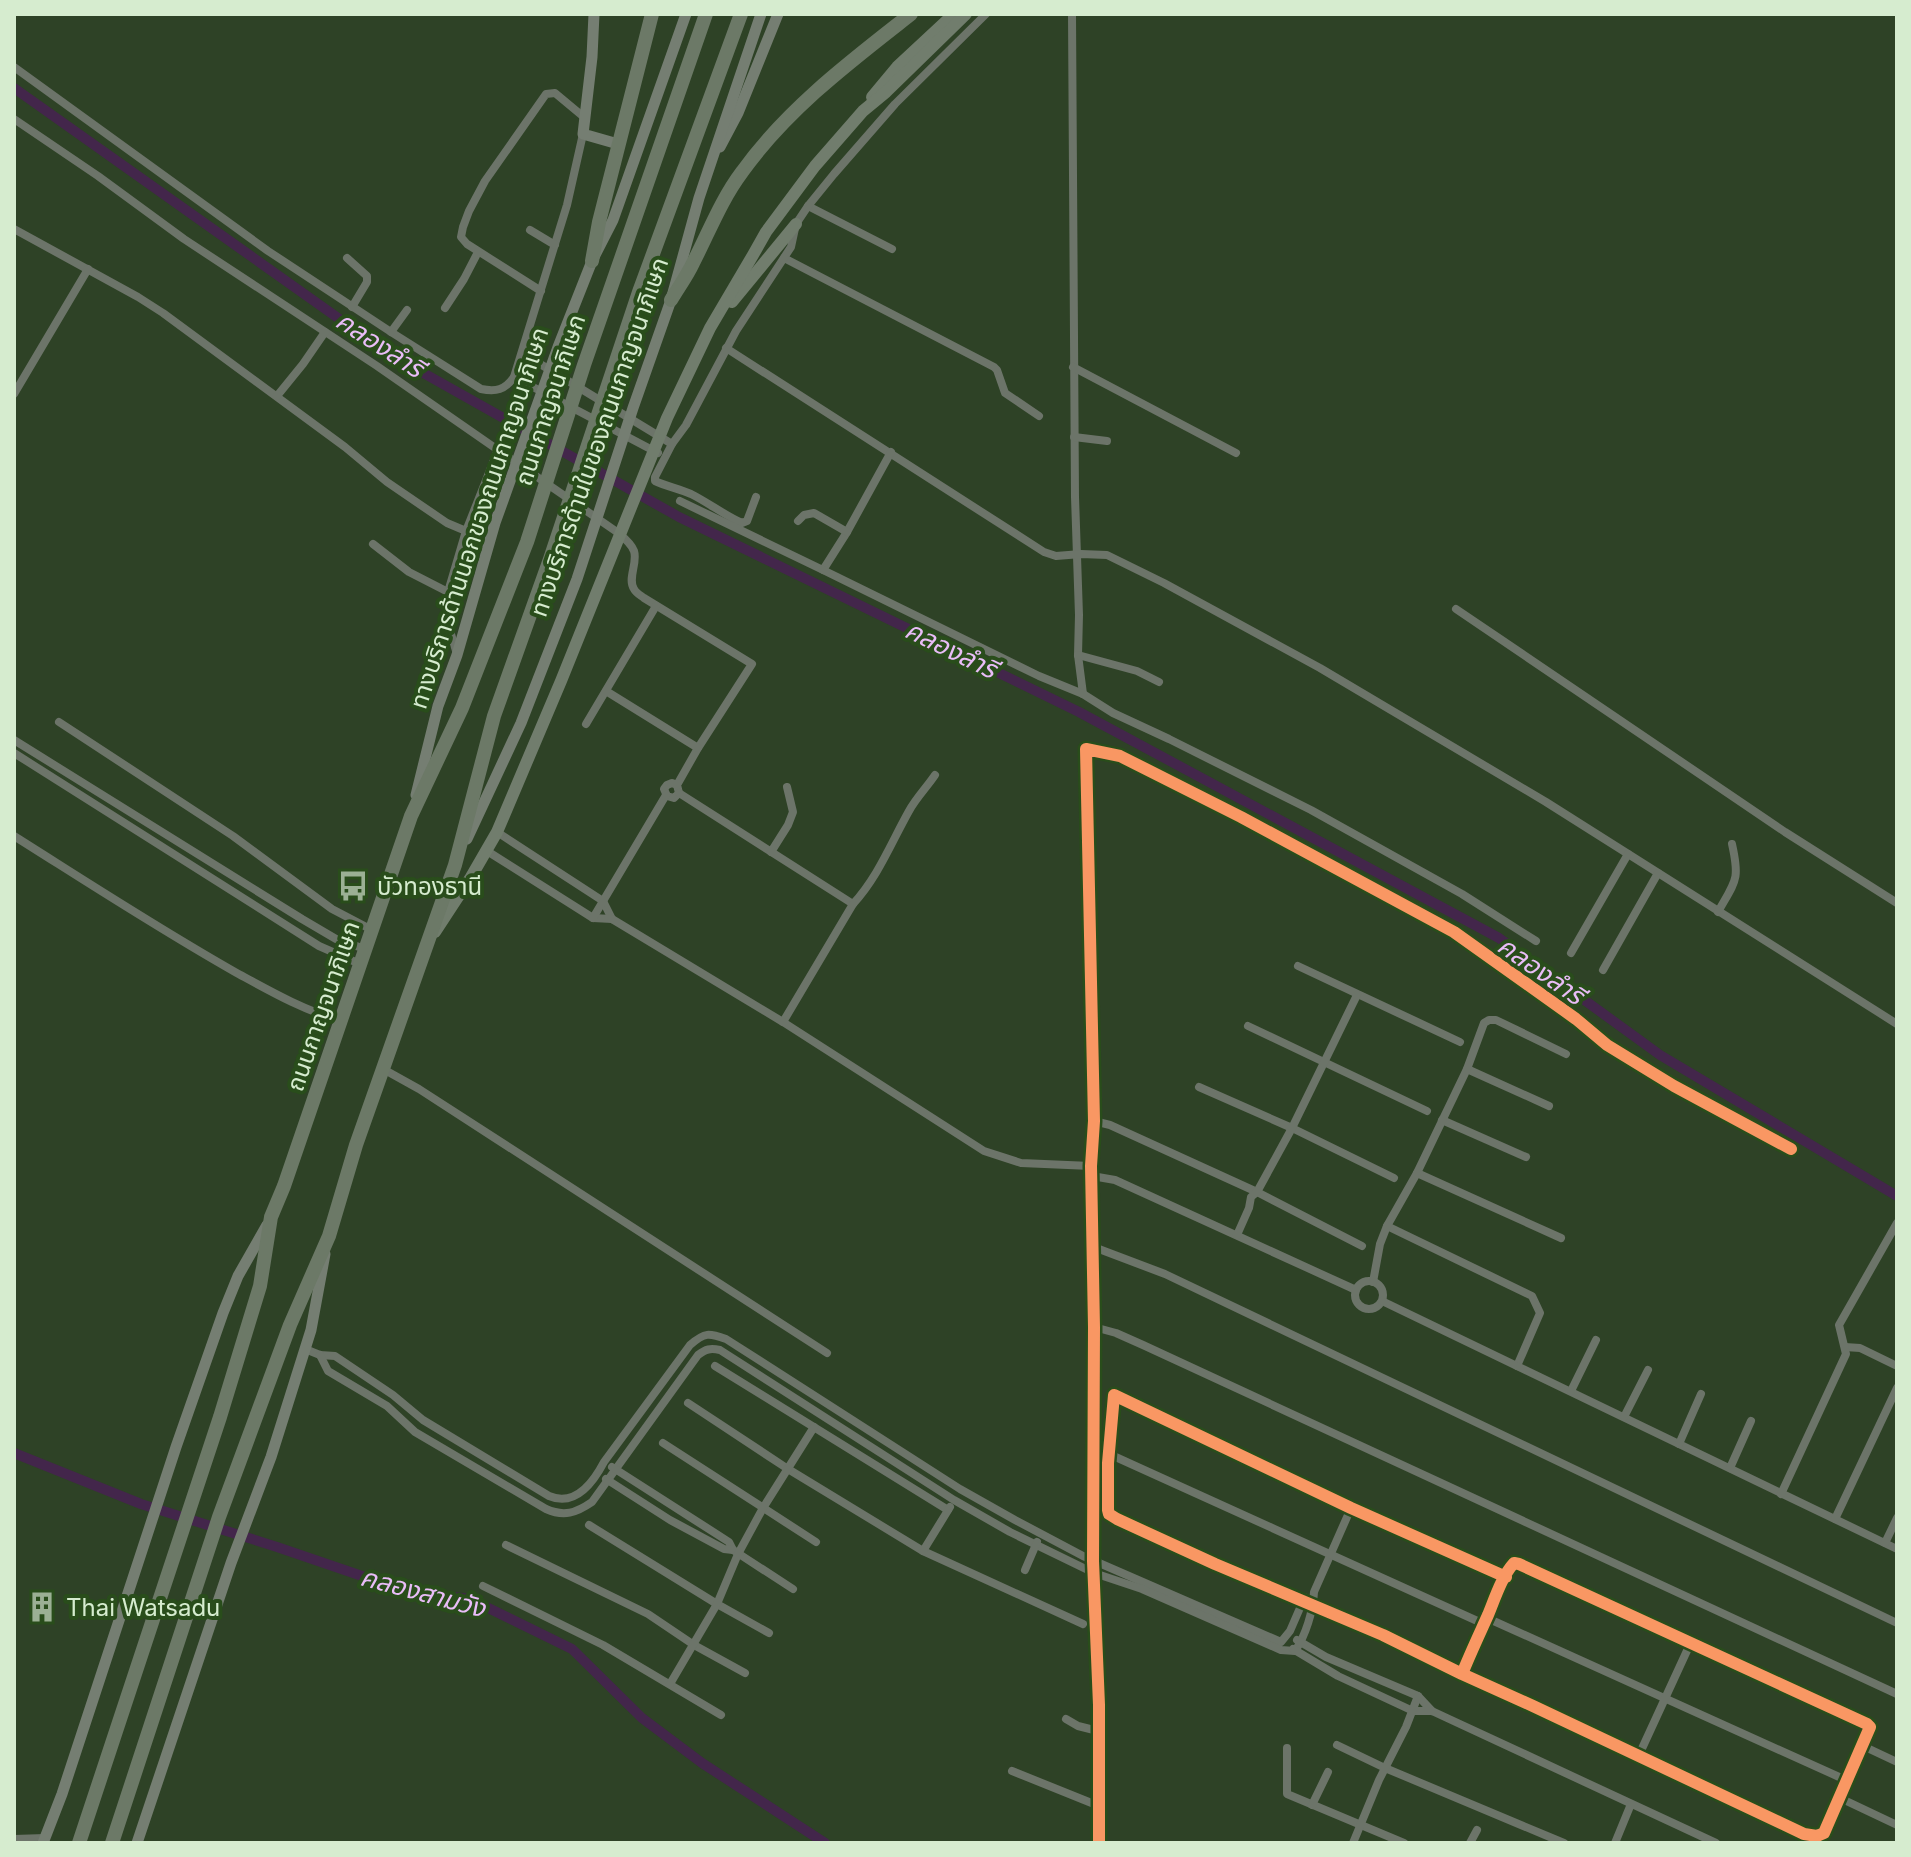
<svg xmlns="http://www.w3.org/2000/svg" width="1911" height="1857" viewBox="0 0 1911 1857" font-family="Inter,'Noto Sans Thai',sans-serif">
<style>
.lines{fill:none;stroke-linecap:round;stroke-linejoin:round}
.canal{stroke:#43264b;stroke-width:10}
.street{stroke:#6c7469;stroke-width:8}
.secondary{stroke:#757e72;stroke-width:11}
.primary{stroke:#717d6d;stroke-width:12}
.highway{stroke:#6c7967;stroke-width:14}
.cycleway-casing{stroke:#294d1b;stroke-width:17}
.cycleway{stroke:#f99763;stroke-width:12}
.labels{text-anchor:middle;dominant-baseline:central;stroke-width:8;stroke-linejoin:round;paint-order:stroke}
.street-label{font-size:24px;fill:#d6eccf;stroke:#294d1b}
.poi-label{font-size:24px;fill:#d6eccf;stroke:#294d1b;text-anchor:start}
.water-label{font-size:26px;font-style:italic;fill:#e9bdf7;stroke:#294d1b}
</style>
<rect width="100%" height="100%" fill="#2e4226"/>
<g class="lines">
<!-- canal -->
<g class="canal">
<polyline points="14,88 386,352 679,517 1079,712 1499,938 1660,1055 1897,1196"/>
<polyline points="14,1453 141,1504 277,1547 406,1591 470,1599 572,1649 642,1718 702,1763 825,1843"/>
</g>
<!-- street -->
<g class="street">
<polyline points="1072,14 1075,497 1079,615 1078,655 1083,694"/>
<path d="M14,67L268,251L391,332L481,389C496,392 505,390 514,377L567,205L583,134"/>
<polyline points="14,119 98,176 184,239 377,366 498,450"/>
<polyline points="808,206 892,249"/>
<polyline points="14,229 138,297 163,313 345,447 387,482 447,523 466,531"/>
<polyline points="530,230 555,245"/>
<polyline points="347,258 367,276 367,282 352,307"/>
<polyline points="784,258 994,367 997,370 1005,393 1039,416"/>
<polyline points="541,291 467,244 461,237 463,227 469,211 485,181 546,94 555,93 585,118"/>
<polyline points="445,308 464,279 478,252"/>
<polyline points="391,332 407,310"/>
<polyline points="726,348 1044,552 1056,556 1081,554 1107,555 1164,583 1320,668 1546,802 1897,1024"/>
<polyline points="522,353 672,444"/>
<polyline points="1073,367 1236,453"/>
<polyline points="514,377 658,453"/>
<polyline points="14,394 88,269"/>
<polyline points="277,396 303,364 325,332"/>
<polyline points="1074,437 1107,441"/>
<path d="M756,497L747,521L742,523C724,515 709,503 691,494C679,489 666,486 655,481V477L672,444L686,425L736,331L791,247L796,224L808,206L834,174L895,104L986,14"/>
<polyline points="680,501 823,570 847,532 891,452"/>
<polyline points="798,521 804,515 814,513 847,532"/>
<polyline points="373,544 409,572 448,592"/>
<polyline points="823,570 1039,676 1083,694 1113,713 1169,739 1311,810 1462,894 1536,941"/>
<polyline points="1456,609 1785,832 1897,903"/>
<path d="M457,654L447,621L446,608L448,592L466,531L498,450L617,532C623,537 631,543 634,551C638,563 627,579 634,589C636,593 640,595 644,598L752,664L698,748L677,785L679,793L674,798L667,796L664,789L667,785L672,783L677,785"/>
<polyline points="1078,655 1137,671 1159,682"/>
<polyline points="606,691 698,748"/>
<polyline points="59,722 233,836 332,909 372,930"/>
<polyline points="586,724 656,606"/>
<polyline points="14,740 302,919 336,939 365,949"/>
<polyline points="14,753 319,946 360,964"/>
<polyline points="679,793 853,904 783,1022"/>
<polyline points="497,832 603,901 612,919"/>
<path d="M14,836C87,882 159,929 235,972C270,991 303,1010 341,1021"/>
<polyline points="487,851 593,918 612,919 783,1022 984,1151 1021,1163 1091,1166"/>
<polyline points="771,852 788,825 793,812 787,787"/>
<path d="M853,904C878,877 891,843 909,811C916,798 927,787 935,775"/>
<path d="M1718,912C1736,880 1740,880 1732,844"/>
<polyline points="593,918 666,795"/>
<polyline points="1571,953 1628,854"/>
<polyline points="1298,966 1460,1042"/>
<polyline points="1603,970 1658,873"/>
<polyline points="1248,1026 1427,1111"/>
<polyline points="383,1069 419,1089 827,1353"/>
<polyline points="1467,1069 1549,1106"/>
<polyline points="1199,1087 1292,1128 1394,1178"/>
<polyline points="1442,1120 1526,1157"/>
<polyline points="1094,1121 1110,1125 1257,1192 1362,1246"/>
<polyline points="1417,1173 1561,1238"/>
<polyline points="1092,1176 1115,1180 1356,1290"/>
<polyline points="1387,1226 1532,1296 1540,1313 1517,1366"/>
<polyline points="1237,1235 1249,1208 1251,1197 1257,1192 1292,1128 1357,995"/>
<polyline points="1091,1246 1165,1274 1897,1623"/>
<circle cx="1369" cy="1295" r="14"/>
<polyline points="1373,1282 1380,1244 1387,1226 1417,1173 1467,1069 1484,1023 1489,1020 1496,1020 1566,1054"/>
<polyline points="1382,1301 1897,1549"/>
<polyline points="1094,1327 1116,1333 1143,1345 1897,1694"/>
<polyline points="1845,1347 1860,1348 1897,1366"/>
<path d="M305,1349L320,1355L335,1356L393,1395L423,1420L549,1496C575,1507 593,1483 604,1462L690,1345C705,1332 709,1333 726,1339L960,1489L1015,1520L1083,1556L1281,1642L1290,1631L1303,1601L1306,1598"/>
<path d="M320,1355L328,1371L387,1406L415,1432L546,1509C564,1517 576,1513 592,1502L698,1355C706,1349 710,1348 720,1350L954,1500L1010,1532L1094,1573L1142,1589L1281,1650L1295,1651C1306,1635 1313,1611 1314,1592L1351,1508"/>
<polyline points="715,1366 948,1510"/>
<polyline points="1571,1391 1596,1340"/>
<polyline points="688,1403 788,1469 923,1551 1083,1624"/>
<polyline points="1624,1417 1648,1370"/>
<polyline points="663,1443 816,1542"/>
<polyline points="1679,1444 1701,1394"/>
<polyline points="1109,1454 1484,1624"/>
<polyline points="612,1467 729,1542 733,1550 793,1589"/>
<polyline points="1730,1468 1751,1421"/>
<polyline points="606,1479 670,1520 724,1549 733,1550"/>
<polyline points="1781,1494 1846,1354 1839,1325 1897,1223"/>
<polyline points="1835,1519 1897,1388"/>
<polyline points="589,1525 717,1604 769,1633"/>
<polyline points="1885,1543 1897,1518"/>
<polyline points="506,1545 648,1614 694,1645 745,1673"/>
<polyline points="923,1551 950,1507"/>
<polyline points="1025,1570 1037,1542"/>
<polyline points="483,1586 603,1645 721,1715"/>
<polyline points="1487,1618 1848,1781"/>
<polyline points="1297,1640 1326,1657 1418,1696 1432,1711"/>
<polyline points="1293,1649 1338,1676 1413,1711 1432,1711 1447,1718 1716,1843"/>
<path d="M1462,1674C1470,1654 1479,1635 1488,1615C1495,1598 1502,1576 1514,1563L1519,1564L1867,1724L1870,1727L1824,1833L1817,1836L1804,1834L1533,1706L1462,1674L1383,1635L1215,1564L1117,1519L1109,1514L1108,1510V1463L1114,1395L1351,1508L1506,1577"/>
<polyline points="670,1684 717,1604 738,1554 763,1508 814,1427"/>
<polyline points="1066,1719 1078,1726 1098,1731"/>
<polyline points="1337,1745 1385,1768 1564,1843"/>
<polyline points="1863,1746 1897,1762"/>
<polyline points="1287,1748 1287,1794 1404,1843"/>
<polyline points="1639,1755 1691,1642"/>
<polyline points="1012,1771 1099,1806"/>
<polyline points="1840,1798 1897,1825"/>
<polyline points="1312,1805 1328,1772"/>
<polyline points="14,1839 45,1838"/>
<polyline points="1099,1843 1099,1705 1093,1561 1094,1327 1091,1166 1094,1121 1086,749 1120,756 1241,817 1454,932 1576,1019 1607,1045 1674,1086 1791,1149"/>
<polyline points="1353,1843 1379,1780 1406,1727 1418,1696"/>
<polyline points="1470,1843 1477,1830"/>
<polyline points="1615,1843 1631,1804"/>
</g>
<!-- secondary -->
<g class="secondary">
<polyline points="594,14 592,57 583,134 618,144"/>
<polyline points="720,147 738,113 778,14"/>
<polyline points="416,795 438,706 457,655 495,523 558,347 592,261 613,220 686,14"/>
<polyline points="467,839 521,723 577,579 633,408 671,300 699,198 761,14"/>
<polyline points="43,1843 62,1794 176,1447 223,1313 238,1276 267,1225"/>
<polyline points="137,1843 231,1563 271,1457 311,1330 325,1254"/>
</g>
<!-- primary -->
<g class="primary">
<polyline points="872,97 897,67 954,14"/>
<polyline points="732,302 796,224"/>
<polyline points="435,932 471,877 497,832 561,681 667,418 710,328 753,255 766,232 815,166 863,111 886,92 966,14"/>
</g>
<!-- highway -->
<g class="highway">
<polyline points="592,261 599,222 652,14"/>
<path d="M671,300C678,288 687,276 693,263C709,232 721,200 742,172C787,109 851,61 911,14"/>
<polyline points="79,1843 220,1417 260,1286 271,1217 284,1186 411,816 462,708 527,542 584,365 706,14"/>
<polyline points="112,1843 219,1517 290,1325 329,1236 356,1145 455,865 494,716 550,559 639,292 741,14"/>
</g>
<!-- cycleway casing -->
<g class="cycleway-casing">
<g id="cycleway">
<path d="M1462,1674C1470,1654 1479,1635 1488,1615C1495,1598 1502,1576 1514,1563L1519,1564L1867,1724L1870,1727L1824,1833L1817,1836L1804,1834L1533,1706L1462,1674L1383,1635L1215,1564L1117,1519L1109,1514L1108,1510V1463L1114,1395L1351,1508L1506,1577"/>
<polyline points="1099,1843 1099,1705 1093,1561 1094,1327 1091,1166 1094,1121 1086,749 1120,756 1241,817 1454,932 1576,1019 1607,1045 1674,1086 1791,1149"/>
</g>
</g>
<!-- cycleway -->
<use href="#cycleway" class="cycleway"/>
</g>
<!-- icons -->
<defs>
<g id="bus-bare" transform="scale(2.4)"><path d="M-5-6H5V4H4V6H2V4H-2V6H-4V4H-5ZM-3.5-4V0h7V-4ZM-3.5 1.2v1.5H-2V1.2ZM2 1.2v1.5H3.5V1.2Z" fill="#9bb094" stroke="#294d1b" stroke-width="2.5" paint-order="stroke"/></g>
<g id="building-bare" transform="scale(2.4)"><path d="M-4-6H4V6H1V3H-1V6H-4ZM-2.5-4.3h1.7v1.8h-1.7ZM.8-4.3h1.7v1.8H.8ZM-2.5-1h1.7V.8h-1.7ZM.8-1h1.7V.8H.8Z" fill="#9bb094" stroke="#294d1b" stroke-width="2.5" paint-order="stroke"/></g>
</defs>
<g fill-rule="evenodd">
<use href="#bus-bare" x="353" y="886"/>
<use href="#building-bare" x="42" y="1607"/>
</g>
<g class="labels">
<!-- street labels -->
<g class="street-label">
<text transform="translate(550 400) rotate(-72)">ถนนกาญจนาภิเษก</text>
<text transform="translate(599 437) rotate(-71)">ทางบริการด้านในของถนนกาญจนาภิเษก</text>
<text transform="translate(479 518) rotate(-72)">ทางบริการด้านนอกของถนนกาญจนาภิเษก</text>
<text transform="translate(323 1006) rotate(-71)">ถนนกาญจนาภิเษก</text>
</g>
<!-- poi labels -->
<g class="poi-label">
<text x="377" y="886">บัวทองธานี</text>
<text x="66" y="1607">Thai Watsadu</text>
</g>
<!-- water labels -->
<g class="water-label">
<text transform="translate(380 344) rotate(33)">คลองลำรี</text>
<text transform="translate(951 649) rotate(26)">คลองลำรี</text>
<text transform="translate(1541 970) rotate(35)">คลองลำรี</text>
<text transform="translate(423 1592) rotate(15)">คลองสามวัง</text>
</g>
</g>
<!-- border -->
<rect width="1911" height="1857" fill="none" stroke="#d6eccf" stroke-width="32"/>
</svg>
